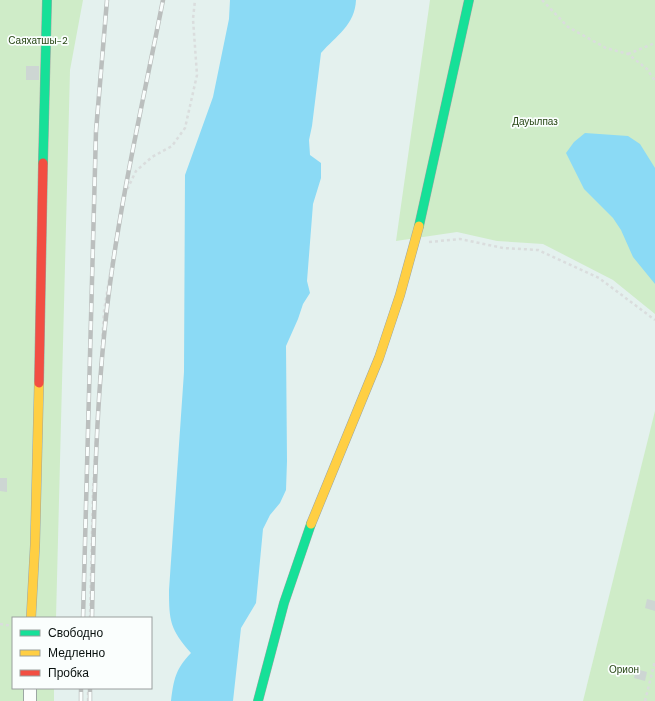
<svg xmlns="http://www.w3.org/2000/svg" width="655" height="701" viewBox="0 0 655 701" font-family="'DM Sans',sans-serif">
<style>
.green{fill:#cfecc8}
.water{fill:#8bdaf5}
.building{fill:#cdd6d3}
.lines{fill:none;stroke-linecap:round;stroke-linejoin:round}
.street-casing{stroke:#9ca6a3;stroke-width:14}
.fast-casing{stroke:#9ca6a3;stroke-width:10}
.slow-casing{stroke:#9ca6a3;stroke-width:10}
.jam-casing{stroke:#9ca6a3;stroke-width:10}
.path{stroke:#dadddd;stroke-width:2.5;stroke-dasharray:3 3;stroke-linecap:butt}
.street{stroke:#fbfdfc;stroke-width:12}
.fast{stroke:#16e098;stroke-width:9}
.slow{stroke:#ffcf43;stroke-width:9}
.jam{stroke:#f24e42;stroke-width:9}
.rail-casing{stroke:#bbbfbe;stroke-width:4.5}
.rail{stroke:#fafefd;stroke-width:3;stroke-dasharray:9;stroke-linecap:butt}
.labels{text-anchor:middle;dominant-baseline:central;stroke-width:3.5;stroke-linejoin:round;paint-order:stroke}
.park-label{font-size:10px;fill:#274614;stroke:#fafefd}
</style>
<rect width="100%" height="100%" fill="#e4f1ee"/>
<!-- green -->
<g class="green">
<polygon points="0,0 83,0 70,70 56,618 13,618 13,688 54,688 54,701 0,701"/>
<polygon points="430,0 655,0 655,314 613,280 543,244 497,241 457,232 396,241"/>
<polygon points="655,411 655,701 583,701"/>
</g>
<!-- water -->
<g class="water">
<path d="M230,0H356C355,25 336,36 321,53L312,126L309,140L310,155L321,163V178L313,204L307,281L310,293L303,304L298,319L286,346L287,461L286,490L280,503L270,515L263,529L256,603L241,628L233,701H171C174,679 175,670 191,653C170,629 169,621 169,590L184,372L185,175L213,97L229,19Z"/>
<polygon points="585,133 628,136 640,144 655,168 655,284 633,257 621,230 613,218 584,189 566,153 574,142"/>
</g>
<!-- building -->
<g class="building">
<rect x="26" y="66" width="13" height="14"/>
<polygon points="0,478 7,478 7,492 0,491"/>
<polygon points="647,599 655,601 655,611 645,608"/>
<polygon points="636,669 647,672 645,681 634,678"/>
</g>
<g class="lines">
<!-- street casing -->
<g class="street-casing">
<polyline id="street" points="30,688 30,701"/>
</g>
<!-- fast casing -->
<g class="fast-casing">
<g id="fast">
<polyline points="43,163 47,0"/>
<polyline points="419,226 469,0"/>
<polyline points="258,701 284,603 311,524"/>
</g>
</g>
<!-- slow casing -->
<g class="slow-casing">
<g id="slow">
<polyline points="311,524 379,358 400,295 419,226"/>
<polyline points="31,618 35,545 39,383"/>
</g>
</g>
<!-- jam casing -->
<g class="jam-casing">
<polyline id="jam" points="39,383 43,163"/>
</g>
<!-- path -->
<g class="path">
<polyline points="542,0 568,27 606,48 628,54 647,69 655,81"/>
<polyline points="628,54 655,43"/>
<polyline points="429,242 460,239 503,248 538,250 599,278 655,320"/>
<polyline points="90,618 93,490 104,311 122,200 136,171 152,157 172,146 185,128 197,75 193,19 195,0"/>
<polyline points="0,624 13,626"/>
<polyline points="88,701 88,688"/>
<polyline points="645,701 655,661"/>
</g>
<!-- street -->
<use href="#street" class="street"/>
<!-- fast -->
<use href="#fast" class="fast"/>
<!-- slow -->
<use href="#slow" class="slow"/>
<!-- jam -->
<use href="#jam" class="jam"/>
<!-- rail casing -->
<g class="rail-casing">
<g id="rail">
<polyline points="83,618 96,131 107,0"/>
<path d="M92,618C94,515 95,411 107,308C119,205 143,102 163,0"/>
<polyline points="81,701 81,688"/>
<polyline points="90,701 90,688"/>
</g>
</g>
<!-- rail -->
<use href="#rail" class="rail"/>
</g>
<g class="labels">
<!-- park labels -->
<g class="park-label">
<text x="38" y="40">Саяхатшы-2</text>
<text x="535" y="121">Дауылпаз</text>
<text x="624" y="669">Орион</text>
</g>
</g>
<!-- legend -->
<rect x="12" y="617" width="140" height="72" fill="#fafefd" stroke="#9a9f9e"/>
<rect x="20" y="630" width="20" height="6" fill="#16e098" stroke="#9a9f9e"/>
<text x="48" y="637" font-size="12" fill="#09110f">Свободно</text>
<rect x="20" y="650" width="20" height="6" fill="#ffcf43" stroke="#9a9f9e"/>
<text x="48" y="657" font-size="12" fill="#09110f">Медленно</text>
<rect x="20" y="670" width="20" height="6" fill="#f24e42" stroke="#9a9f9e"/>
<text x="48" y="677" font-size="12" fill="#09110f">Пробка</text>
</svg>
